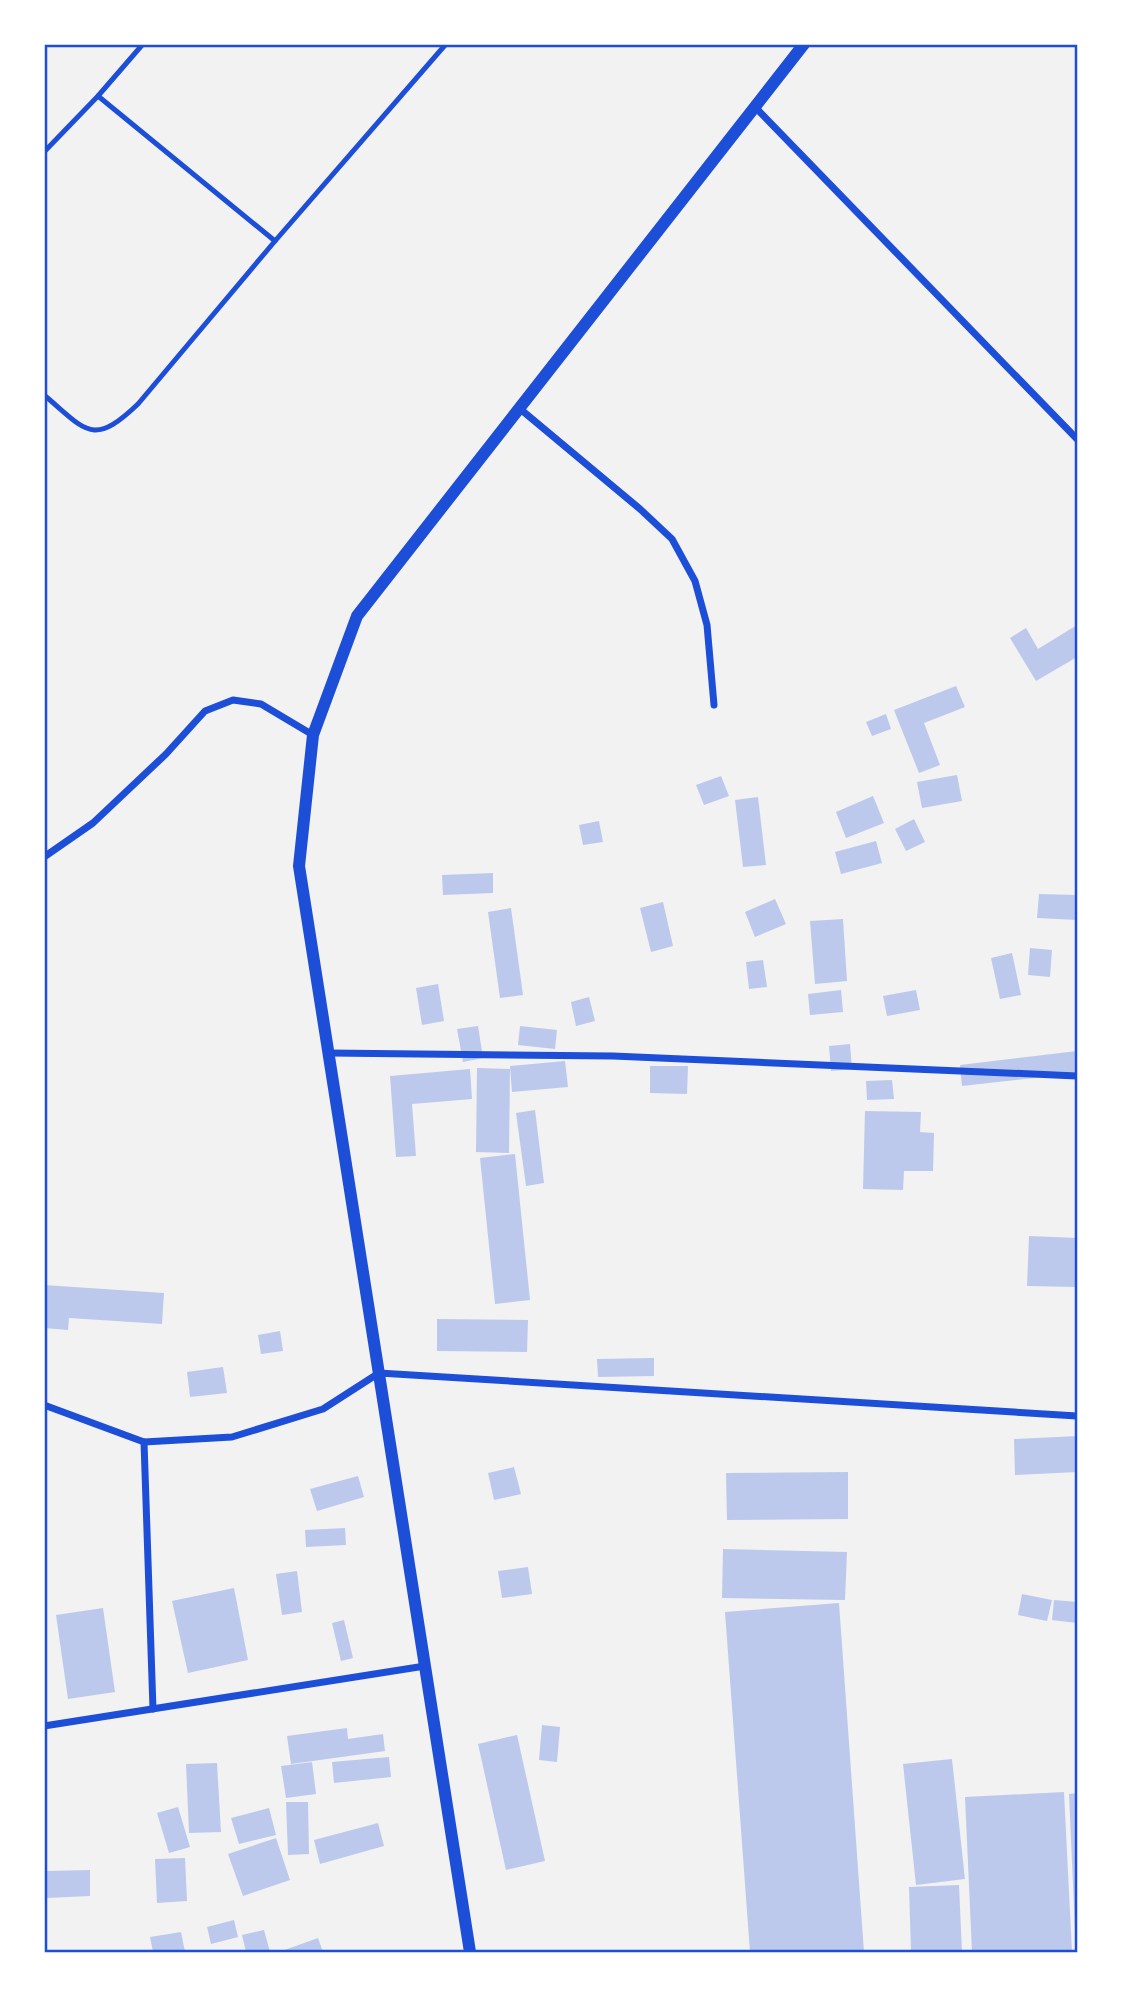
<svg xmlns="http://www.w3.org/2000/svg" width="1121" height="1996" viewBox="0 0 1121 1996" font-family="Karla,sans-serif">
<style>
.building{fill:#bdc9ec}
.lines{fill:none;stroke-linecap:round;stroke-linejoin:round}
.service{stroke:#1d4ed8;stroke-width:5}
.minor{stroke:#1d4ed8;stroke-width:7}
.tertiary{stroke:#1d4ed8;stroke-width:12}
.neatline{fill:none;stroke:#1d4ed8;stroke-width:2.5}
</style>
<rect width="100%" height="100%" fill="#f2f2f2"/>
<!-- building -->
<g class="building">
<polygon points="1077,625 1077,657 1036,681 1010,638 1026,628 1038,649"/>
<polygon points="956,686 965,707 924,723 940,765 919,773 894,710"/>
<polygon points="886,714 891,729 872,736 866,722"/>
<polygon points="957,775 962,801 922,808 917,782"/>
<polygon points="721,776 729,796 704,805 696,785"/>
<polygon points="873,796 884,823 846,838 836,812"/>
<polygon points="758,797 766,865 743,867 735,800"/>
<polygon points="914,819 925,842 906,851 895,829"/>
<polygon points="599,821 603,842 583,845 579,825"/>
<polygon points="876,841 882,863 841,874 835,852"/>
<polygon points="493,873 493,893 443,895 442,875"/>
<polygon points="1039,894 1077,895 1077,920 1037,918"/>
<polygon points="775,899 786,924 755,937 745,912"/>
<polygon points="663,902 673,946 651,952 640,908"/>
<polygon points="511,908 523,995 500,998 488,912"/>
<polygon points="843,919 847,981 815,984 810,921"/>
<polygon points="1030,948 1052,950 1050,977 1028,975"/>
<polygon points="1012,953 1021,995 1000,999 991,958"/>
<polygon points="763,960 767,987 749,989 746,962"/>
<polygon points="438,984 444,1021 422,1025 416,988"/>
<polygon points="841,990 843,1012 810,1015 808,994"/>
<polygon points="916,990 920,1010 887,1016 883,996"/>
<polygon points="589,997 595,1021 576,1026 571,1002"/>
<polygon points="478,1026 483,1058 463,1062 457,1029"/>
<polygon points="520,1026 557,1030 555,1049 518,1045"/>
<polygon points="850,1044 852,1069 831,1071 829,1046"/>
<polygon points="1077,1051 1077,1073 962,1086 960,1065"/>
<polygon points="565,1061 568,1087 512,1092 510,1066"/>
<polygon points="650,1066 688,1066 687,1094 650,1093"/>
<polygon points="477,1068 510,1069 509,1153 476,1152"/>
<polygon points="470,1069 472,1099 412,1104 416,1156 396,1157 390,1076"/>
<polygon points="892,1080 894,1099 867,1100 866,1081"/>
<polygon points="535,1110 544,1183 526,1186 516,1113"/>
<polygon points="865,1111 921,1112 920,1132 934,1133 933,1171 904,1171 903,1190 863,1189"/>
<polygon points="515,1154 530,1300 495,1304 480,1158"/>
<polygon points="1029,1236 1077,1238 1077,1287 1027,1286"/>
<polygon points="44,1285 164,1293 162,1324 69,1318 68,1330 44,1328"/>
<polygon points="437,1319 528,1320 527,1352 437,1351"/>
<polygon points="280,1331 283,1351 261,1354 258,1335"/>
<polygon points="654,1358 654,1376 598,1377 597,1359"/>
<polygon points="223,1367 227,1393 190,1397 187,1372"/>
<polygon points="1077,1436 1077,1472 1015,1475 1014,1439"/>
<polygon points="514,1467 521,1494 494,1500 488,1473"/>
<polygon points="848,1472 848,1519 727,1520 726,1473"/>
<polygon points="358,1476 364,1497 317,1511 310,1489"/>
<polygon points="345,1528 346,1545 306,1547 305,1530"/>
<polygon points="723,1549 847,1552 845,1600 722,1598"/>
<polygon points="528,1567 532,1594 502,1598 498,1571"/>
<polygon points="297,1571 302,1612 282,1615 276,1574"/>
<polygon points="234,1588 248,1660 188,1673 172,1601"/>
<polygon points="1022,1594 1052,1600 1047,1621 1018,1615"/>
<polygon points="1054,1600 1077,1602 1077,1623 1052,1620"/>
<polygon points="839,1603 864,1952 750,1952 725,1612"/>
<polygon points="103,1608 115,1692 68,1699 56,1615"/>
<polygon points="344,1620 353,1658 341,1661 332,1623"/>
<polygon points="542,1725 560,1727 557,1762 539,1760"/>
<polygon points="347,1728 348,1739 383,1734 385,1751 291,1764 287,1736"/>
<polygon points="517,1735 545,1861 506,1870 478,1744"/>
<polygon points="389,1757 391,1777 334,1783 332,1762"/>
<polygon points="952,1759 965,1879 916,1885 903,1764"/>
<polygon points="312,1762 316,1794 286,1798 281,1766"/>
<polygon points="217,1763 221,1832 189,1833 186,1764"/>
<polygon points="1064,1792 1072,1952 972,1952 965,1797"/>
<polygon points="1077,1793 1077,1931 1075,1931 1069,1794"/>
<polygon points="286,1802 308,1802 309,1854 288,1855"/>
<polygon points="178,1807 190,1847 169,1853 157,1813"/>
<polygon points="269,1808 276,1835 239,1844 231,1818"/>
<polygon points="378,1823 384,1846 320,1864 314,1840"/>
<polygon points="276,1838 290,1880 243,1896 228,1854"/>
<polygon points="185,1858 187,1901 157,1903 155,1859"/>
<polygon points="90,1870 90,1896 47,1898 46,1871"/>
<polygon points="959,1885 962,1952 911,1952 909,1887"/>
<polygon points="234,1920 238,1937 211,1944 207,1927"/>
<polygon points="264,1930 270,1952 246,1952 242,1935"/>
<polygon points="181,1932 185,1952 153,1952 150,1937"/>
<polygon points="318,1938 323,1952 279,1952"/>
</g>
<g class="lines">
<!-- service -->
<g class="service">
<polyline points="98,96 275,241"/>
<polyline points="44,152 98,96 143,44"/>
<path d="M44,395C86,430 92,448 138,404L275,241L446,44"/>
</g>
<!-- minor -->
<g class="minor">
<polyline points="755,107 1077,439"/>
<polyline points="519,408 640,509 672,539 695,581 707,625 714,705"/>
<polyline points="44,857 93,823 166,754 205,711 233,700 261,704 313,735"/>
<polyline points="328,1053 613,1056 1077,1076"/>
<polyline points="44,1405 144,1442 232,1437 323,1409 379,1373 1077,1416"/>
<polyline points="144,1442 153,1709"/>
<polyline points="44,1726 425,1666"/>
</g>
<!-- tertiary -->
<polyline class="tertiary" points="470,1952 299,866 313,735 357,616 804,44"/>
</g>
<!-- border -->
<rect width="1121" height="1996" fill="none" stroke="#ffffff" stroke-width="91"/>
<rect x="46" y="46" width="1030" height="1905" class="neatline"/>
</svg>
